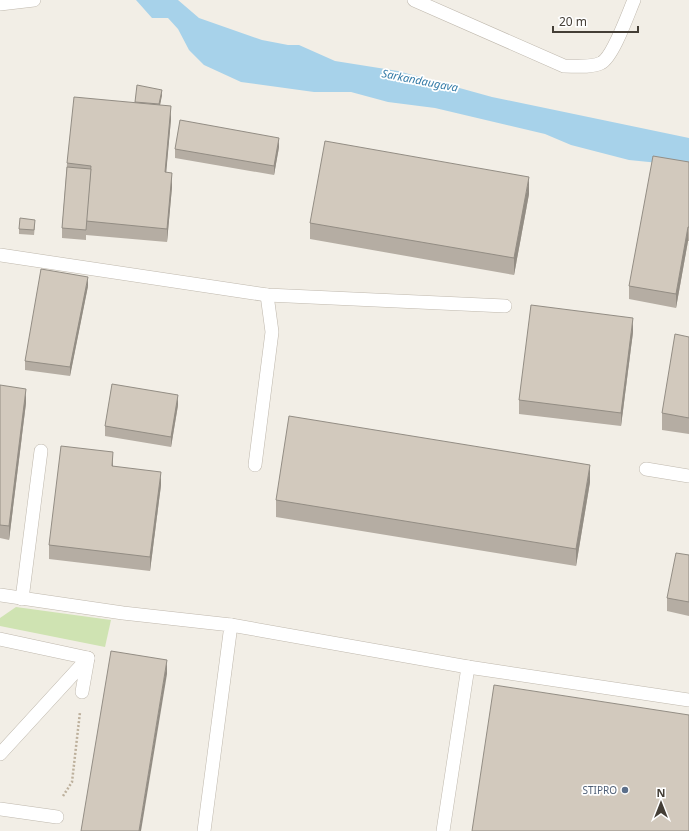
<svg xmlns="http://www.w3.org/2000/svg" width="689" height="831" viewBox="0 0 689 831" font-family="'Noto Sans',sans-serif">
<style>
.green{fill:#cfe3b2}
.water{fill:#a7d2ea}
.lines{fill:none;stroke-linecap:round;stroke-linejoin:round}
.service-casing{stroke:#bfb8ad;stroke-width:14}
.path{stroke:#bdb09c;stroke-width:2.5;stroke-dasharray:2 2;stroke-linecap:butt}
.service{stroke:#fff;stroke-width:13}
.wall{fill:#b5ada3}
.shaded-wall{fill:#938d84}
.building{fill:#d2c9bd;stroke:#938d84}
.service-dot{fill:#5c6f8a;stroke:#fff;stroke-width:1.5}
.labels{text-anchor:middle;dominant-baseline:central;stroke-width:3.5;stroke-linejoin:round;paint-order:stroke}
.service-label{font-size:10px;fill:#4e5e75;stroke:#fff;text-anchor:end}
.water-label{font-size:11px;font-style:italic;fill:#377da8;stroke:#fff}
</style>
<rect width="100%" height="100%" fill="#f2eee6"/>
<!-- green -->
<polygon class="green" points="16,607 111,620 105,647 0,626 0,618"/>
<!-- water -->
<polygon class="water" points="136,0 178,0 199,18 262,40 288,45 299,45 335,61 398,71 492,97 689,138 689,166 629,160 571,145 545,134 435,108 388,102 351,92 314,92 241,82 204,65 189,50 178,29 168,18 152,18"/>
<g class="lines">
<!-- service casing -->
<g class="service-casing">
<g id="service">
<path d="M414,0L564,66C575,66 590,68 601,63C613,57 628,14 634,0"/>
<polyline points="0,4 34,0"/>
<polyline points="0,255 267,295 505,306"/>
<polyline points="255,465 272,332 267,295"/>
<polyline points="646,469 689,476"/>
<polyline points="0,595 123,613 231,625 204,831"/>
<polyline points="22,599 41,451"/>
<polyline points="231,625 468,667 443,831"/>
<polyline points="0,639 88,658 82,692"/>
<polyline points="468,667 689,700"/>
<polyline points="0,754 88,658"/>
<polyline points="0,809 57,817"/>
</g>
</g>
<!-- path -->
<polyline class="path" points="63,796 72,782 80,712"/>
<!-- service -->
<use href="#service" class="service"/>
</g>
<!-- wall -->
<g class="wall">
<polygon points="162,95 160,105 171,119 166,172 172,187 167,242 86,235 86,240 62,238 62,228 67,163 135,102"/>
<polygon points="279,147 274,175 175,158 175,149"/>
<polygon points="689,162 689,241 688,241 676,308 629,299 629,286"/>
<polygon points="529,194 514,275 310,239 310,223"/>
<polygon points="35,225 34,235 19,234 19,229"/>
<polygon points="88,286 70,376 25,370 25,361"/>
<polygon points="633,332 621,426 519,414 519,400"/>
<polygon points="689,337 689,434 662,430 662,413"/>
<polygon points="0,385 26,403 9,540 0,538"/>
<polygon points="178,405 171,447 105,436 105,426"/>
<polygon points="113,466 161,485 150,571 49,559 49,545"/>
<polygon points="590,482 576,566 276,517 276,500"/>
<polygon points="689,555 689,616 667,611 667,598"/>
</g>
<!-- shaded-wall -->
<g class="shaded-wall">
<polygon points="162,90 162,95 158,115 158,110"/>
<polygon points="171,106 171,119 165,186 165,172"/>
<polygon points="279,138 279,147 274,175 274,166"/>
<polygon points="172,173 172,187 167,242 167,229"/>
<polygon points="529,177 529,194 514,275 514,258"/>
<polygon points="688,227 688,241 676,308 676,294"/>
<polygon points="88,277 88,286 70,376 70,367"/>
<polygon points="633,318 633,332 621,426 621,413"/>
<polygon points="26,389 26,403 9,540 9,526"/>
<polygon points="178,395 178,405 171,447 171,437"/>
<polygon points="113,452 113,466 112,466"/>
<polygon points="590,465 590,482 576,566 576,549"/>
<polygon points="161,472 161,485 150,571 150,557"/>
<polygon points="167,660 167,674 141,831 139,831"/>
</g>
<!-- building -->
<g class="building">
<polygon points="137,85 162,90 159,104 135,102"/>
<polygon points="74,97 171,106 165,172 172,173 167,229 86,221 91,166 67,163"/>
<polygon points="180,120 279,138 274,166 175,149"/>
<polygon points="325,141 529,177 514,258 310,223"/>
<polygon points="653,156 689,162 689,227 688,227 676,294 629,286"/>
<polygon points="67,167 91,169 86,230 62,228"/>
<polygon points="20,218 35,220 34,230 19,229"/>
<polygon points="41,269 88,277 70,367 25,361"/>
<polygon points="531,305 633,318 621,413 519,400"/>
<polygon points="675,334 689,337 689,418 662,413"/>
<polygon points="112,384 178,395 171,437 105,426"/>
<polygon points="0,385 26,389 9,526 0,525"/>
<polygon points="289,416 590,465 576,549 276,500"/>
<polygon points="61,446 113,452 112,466 161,472 150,557 49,545"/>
<polygon points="676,553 689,555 689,602 667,598"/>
<polygon points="111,651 167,660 139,831 81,831"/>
<polygon points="494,685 689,715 689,831 472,831"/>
</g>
<!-- markers -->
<circle class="service-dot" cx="625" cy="790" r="4"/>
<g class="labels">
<!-- service labels -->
<g class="service-label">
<text x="617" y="790">STIPRO</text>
</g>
<!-- water labels -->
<g class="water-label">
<text transform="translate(420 80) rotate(11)">Sarkandaugava</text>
</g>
</g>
<!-- north arrow -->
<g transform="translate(661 803)" stroke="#ffffff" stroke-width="3" paint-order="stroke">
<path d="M0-3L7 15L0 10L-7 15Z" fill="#443e36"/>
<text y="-6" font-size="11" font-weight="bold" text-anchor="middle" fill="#443e36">N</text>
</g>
<!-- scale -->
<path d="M553 26v6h85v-6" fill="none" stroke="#443e36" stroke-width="2"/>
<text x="559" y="26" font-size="12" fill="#443e36" stroke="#ffffff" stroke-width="3" paint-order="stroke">20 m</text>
</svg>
